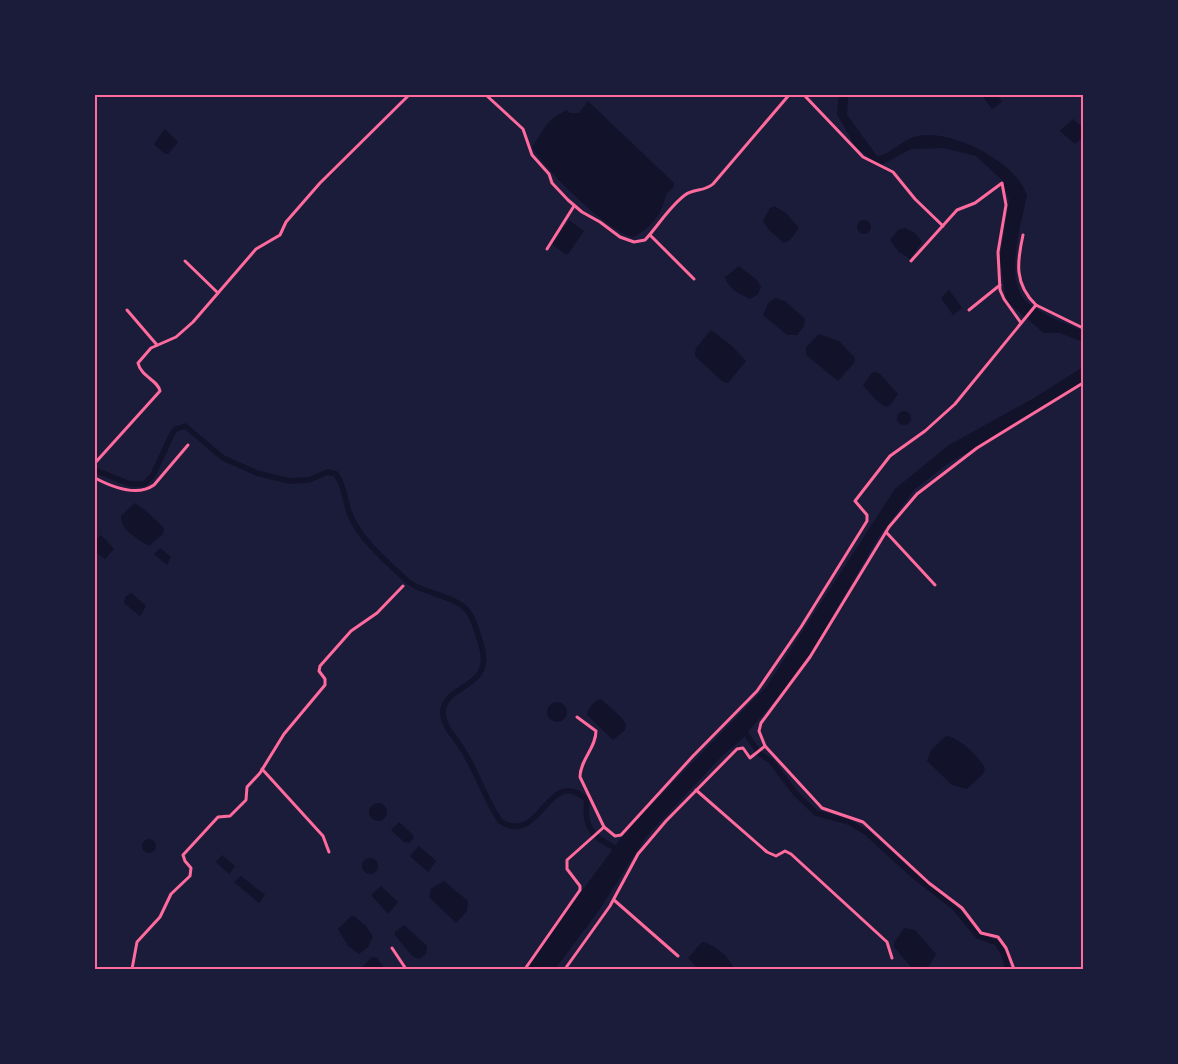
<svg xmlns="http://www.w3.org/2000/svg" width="1178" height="1064" viewBox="0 0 1178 1064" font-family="'Nunito Sans',sans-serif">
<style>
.water{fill:#12122b}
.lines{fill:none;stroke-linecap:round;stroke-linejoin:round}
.canal{stroke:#12122b;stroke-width:5.5}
.minor{stroke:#ff6b9d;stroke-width:3}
.neatline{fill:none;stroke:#ff6b9d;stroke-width:2}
</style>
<rect width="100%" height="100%" fill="#1b1b3a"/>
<!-- water -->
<g class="water">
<path d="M839,95H848L847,115L877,156C893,154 902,139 918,136C952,129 1017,162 1027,196C1021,222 1003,284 1028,303C1044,316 1065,323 1083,331V342L1060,333H1044L1006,301L1000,257L1009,200L1002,180L976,156L944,148L911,149L879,166L855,146L837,114Z"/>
<polygon points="984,95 997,95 1002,102 992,109 984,98"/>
<path d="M588,101L674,183V187L666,194C663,212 651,229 633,237C609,233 544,169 532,147L547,124L554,117L567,110L570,113H579Z"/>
<polygon points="1073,119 1083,128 1083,137 1075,144 1060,131"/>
<polygon points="165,129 178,142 168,154 165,154 154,144"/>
<polygon points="774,206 786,213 799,228 790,240 784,243 769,230 763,221 770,208"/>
<circle cx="864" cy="227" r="7"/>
<polygon points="569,220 584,231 568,254 565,254 553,245 553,242"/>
<polygon points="905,228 915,233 922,242 910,259 899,252 890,240 898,230"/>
<path d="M739,266L757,280L761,287L758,294L750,299C740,294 728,289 725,277Z"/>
<polygon points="949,290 962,308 953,315 941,298"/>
<polygon points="776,298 785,301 805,319 804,326 797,335 787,335 763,315 769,302"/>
<polygon points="711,330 732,346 746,361 728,383 723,382 695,356 696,348"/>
<polygon points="819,334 839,341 855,358 854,363 838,381 806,355 806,347"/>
<polygon points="1083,367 1083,383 987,442 950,462 915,489 879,536 815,646 784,690 741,740 722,756 646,837 600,909 555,969 525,969 626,831 767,686 895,489 949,445 1034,398"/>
<polygon points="875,372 880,374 898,394 890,405 886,407 877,401 863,385 872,373"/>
<circle cx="904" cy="418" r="7"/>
<path d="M135,503L145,510L164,528L163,534L149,546C139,540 120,530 121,516Z"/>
<polygon points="101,535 114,549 105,559 95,552 95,540"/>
<polygon points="160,548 171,557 167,565 154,554"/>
<polygon points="131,593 146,606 140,616 124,603 125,597"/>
<path d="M601,699L622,718L626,725L625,730L613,740L587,715C588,708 594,700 601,699Z"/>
<circle cx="557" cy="712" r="10"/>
<path d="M946,736C960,738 978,756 985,768L983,774L967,789L952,785L927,761L931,750Z"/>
<circle cx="378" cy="812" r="9"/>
<polygon points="399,822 412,834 414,838 409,843 404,842 391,830"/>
<circle cx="149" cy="846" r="7"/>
<polygon points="419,846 436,861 428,872 410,856"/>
<polygon points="222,855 235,866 229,874 216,862"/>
<circle cx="370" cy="866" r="8"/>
<polygon points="241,876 265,895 259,903 234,882"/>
<polygon points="444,881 468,901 467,911 456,923 429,897 431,889"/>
<polygon points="381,886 398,902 388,914 371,895"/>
<polygon points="354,916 366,926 373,937 368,947 359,954 348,946 338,929 350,917"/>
<polygon points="404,925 427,946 426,954 419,959 412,956 395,935 395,932"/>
<polygon points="904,928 915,930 936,954 927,969 911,967 894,947 894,943"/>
<path d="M702,942C712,943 733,959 733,969H698L688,958Z"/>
<polygon points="372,957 377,958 385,969 360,969"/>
</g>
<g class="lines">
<!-- canal -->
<g class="canal">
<path d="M95,470L130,484H144L153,475L172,434L176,429L185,426L223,458L257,473L289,481L309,480L327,472L336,474C345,486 345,504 351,517C362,541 387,562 406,580C413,586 421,589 430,592C467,605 469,604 481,644C495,689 447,683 443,710C442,724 452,734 459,744C476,768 484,797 500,821C541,848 547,765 586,799C588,806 585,812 587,819C591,839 605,841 620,851"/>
<polyline points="742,728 760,754 771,761 796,794 816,813 849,822 867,833 913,875 954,907 978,936 997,943 1004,954 1008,969"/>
</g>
<!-- minor -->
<g class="minor">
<path d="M486,95L523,129L532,155L549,174L552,183L568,200L582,212L600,222L620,237L634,242L645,240C658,226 669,207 685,195C694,188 704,192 713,184L789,95"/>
<polyline points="804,95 863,157 893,172 915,199 943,226"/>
<polyline points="650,235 694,279"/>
<path d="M1023,235C1017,262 1014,284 1036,305"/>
<polyline points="547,249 574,206"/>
<polyline points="185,261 218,293"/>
<polyline points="911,261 957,210 975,203 1002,183 1006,205 998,252 1000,290 1004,299 1021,323"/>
<polyline points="127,310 157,345"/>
<polyline points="969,310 1000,285"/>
<path d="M95,463L160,391C158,380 141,377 138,363L151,348L176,337L193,322L256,249L280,235L286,222L320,183L409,95"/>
<path d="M95,478C112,487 137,497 154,485L188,445"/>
<polyline points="886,532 935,585"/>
<path d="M577,717L596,731C596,748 580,760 580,777L604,827"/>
<polyline points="765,746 822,808 863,822 929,883 962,908 981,933 998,937 1006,948 1014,969"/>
<polyline points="262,769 323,836 329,852"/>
<polyline points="696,790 767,852 776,856 785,851 791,854 887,942 892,958"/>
<polyline points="614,900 678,956"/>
<polyline points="392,948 406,969"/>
<polyline points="132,969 137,942 160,917 171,894 190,876 191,868 185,861 183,855 218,817 230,816 246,800 247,787 260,773 284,734 325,685 325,679 319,671 320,666 351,631 377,613 403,586"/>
<polyline points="525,969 580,890 580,886 567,869 567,860 604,827 615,836 621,835 693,756 757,691 801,627 867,521 867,515 855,501 890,456 925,431 955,404 1036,305 1083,328"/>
<polyline points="565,969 610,906 638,854 666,821 737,749 743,748 750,758 765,746 759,731 761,723 810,657 889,527 917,494 977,448 1083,383"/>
</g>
</g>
<!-- border -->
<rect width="1178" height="1064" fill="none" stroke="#1b1b3a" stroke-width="192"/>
<rect x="96" y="96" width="986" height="872" class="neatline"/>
</svg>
